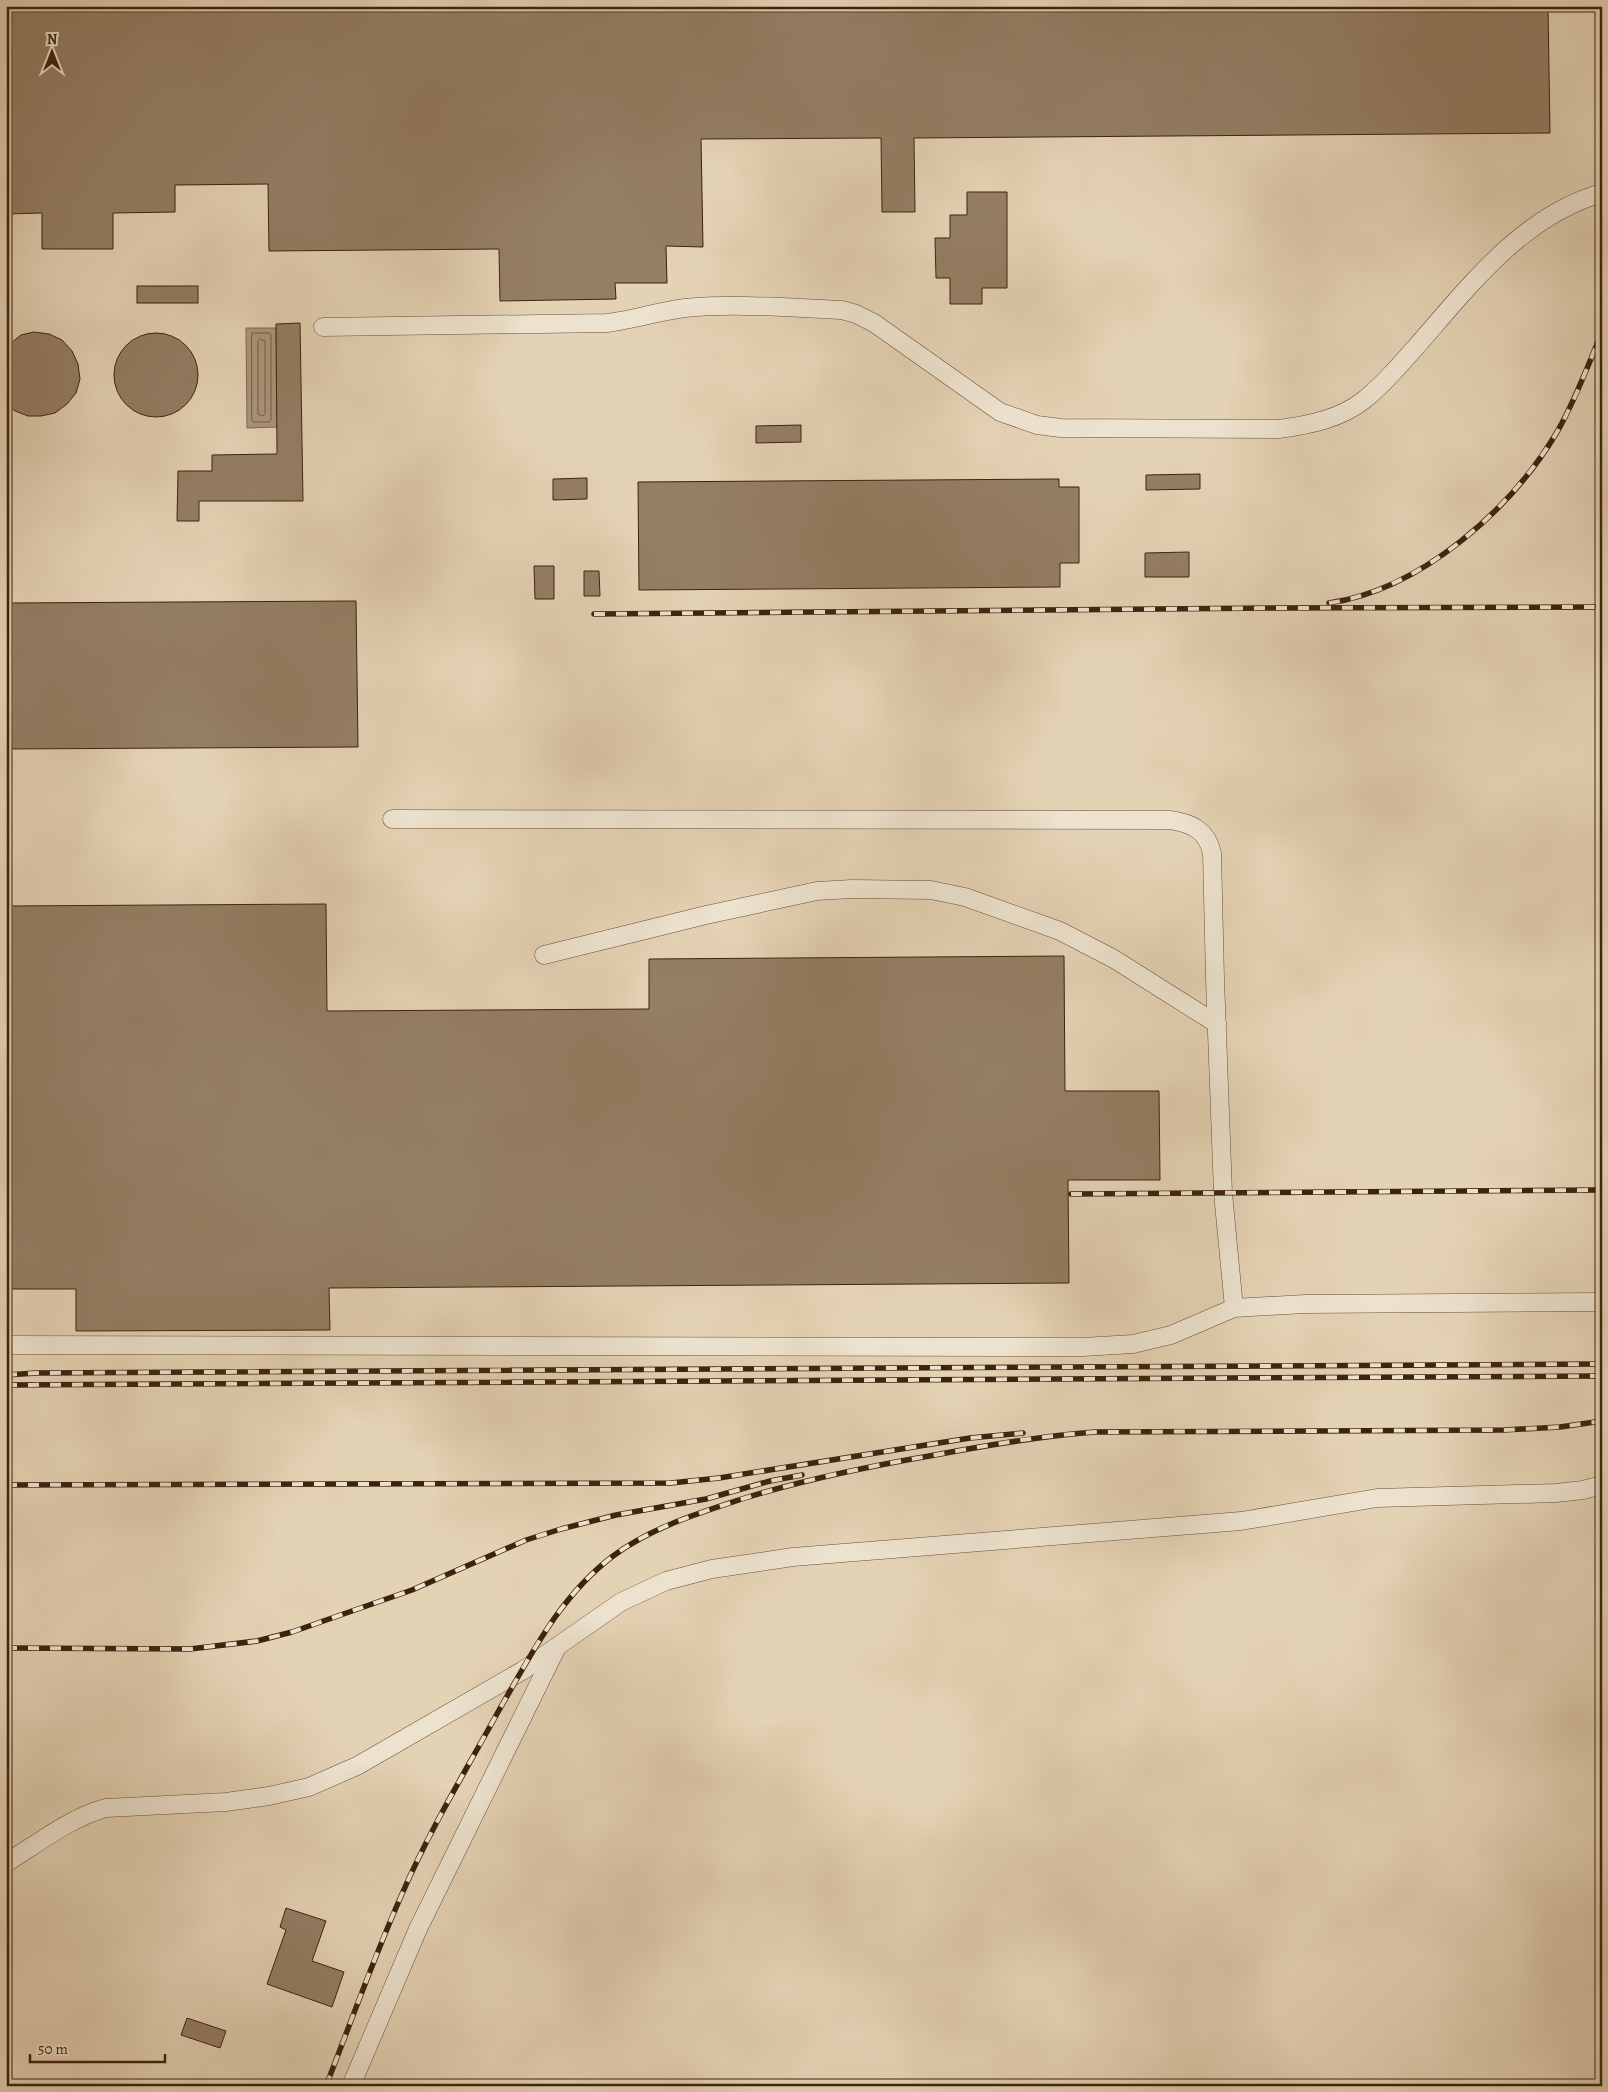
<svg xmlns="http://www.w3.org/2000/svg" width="1608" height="2092" viewBox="0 0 1608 2092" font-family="Alegreya,serif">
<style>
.water{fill:#ab967b;stroke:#7f684f}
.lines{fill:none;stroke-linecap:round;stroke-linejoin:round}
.shore{stroke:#745c44;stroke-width:1}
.building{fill:#947e64;stroke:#3d230d}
.minor-casing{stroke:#674f37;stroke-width:19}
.minor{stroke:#ede2ce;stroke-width:18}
.rail-casing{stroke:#3d230d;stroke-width:5.5}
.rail{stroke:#ede2ce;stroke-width:4;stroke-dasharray:11;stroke-linecap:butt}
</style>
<rect width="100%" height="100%" fill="#e4d2b4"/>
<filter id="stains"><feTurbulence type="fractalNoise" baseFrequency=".004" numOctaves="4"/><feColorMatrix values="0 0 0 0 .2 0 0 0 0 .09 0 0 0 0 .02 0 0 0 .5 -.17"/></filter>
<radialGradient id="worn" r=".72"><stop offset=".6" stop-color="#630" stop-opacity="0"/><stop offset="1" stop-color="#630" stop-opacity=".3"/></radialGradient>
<!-- water -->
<polygon class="water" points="246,328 276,328 277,427 247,428"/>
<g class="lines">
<!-- shore -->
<g class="shore">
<polygon points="252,333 269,333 271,335 271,420 269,422 254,422 252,420"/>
<polygon points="260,339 265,341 265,414 263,416 258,414 258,341"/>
</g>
</g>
<!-- building -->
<g class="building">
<polygon points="6,6 1548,6 1550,133 914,138 915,212 882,212 881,138 701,139 703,247 666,246 667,283 615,283 616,299 500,301 499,249 269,251 268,184 175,185 175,212 113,213 113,249 42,249 42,213 6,214"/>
<polygon points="967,192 1007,192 1007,288 982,288 982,304 950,304 950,278 936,278 935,238 950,238 950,215 967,215"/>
<rect x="137" y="286" width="61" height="17"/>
<polygon points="300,323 303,501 199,501 199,521 177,521 178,471 212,471 212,455 277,454 276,324"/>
<polygon points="34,332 49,334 62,340 72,351 78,364 80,379 76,393 67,404 55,413 41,416 28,416 15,411 6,403 6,347 21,335"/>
<circle cx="156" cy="375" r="42"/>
<polygon points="801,425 801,442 756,443 756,426"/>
<polygon points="1200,474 1200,489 1146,490 1146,475"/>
<polygon points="587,478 587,499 553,500 553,479"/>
<polygon points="1059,479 1059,487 1079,487 1079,563 1060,563 1060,587 639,590 638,482"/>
<polygon points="1189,552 1189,577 1145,577 1145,553"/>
<polygon points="534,566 554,566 554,599 535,599"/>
<polygon points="584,571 599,571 600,596 584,596"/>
<polygon points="356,601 358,747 6,749 6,603"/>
<polygon points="326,904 327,1011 649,1009 649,959 1064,956 1065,1091 1159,1091 1160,1180 1068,1180 1069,1283 329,1288 330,1330 76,1331 76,1289 6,1289 6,906"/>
<polygon points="286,1908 326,1921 312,1961 344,1972 332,2007 267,1984 286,1930 280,1927"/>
<polygon points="187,2018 226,2031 220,2048 181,2035"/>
</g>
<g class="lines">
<!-- minor casing -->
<g class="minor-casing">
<g id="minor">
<path d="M323,327L607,323C633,320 660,311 685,308C737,303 790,308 842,310L856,314L874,323L1000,412L1037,425L1061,428L1279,429C1309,425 1340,419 1364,400C1383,385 1399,366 1415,348C1467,289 1521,216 1602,193"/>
<path d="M392,819L1170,820C1191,823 1207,830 1212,853L1215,979L1223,1193L1234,1308"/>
<polyline points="544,955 706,915 817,891 852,889 931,890 965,897 1060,931 1114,959 1217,1024"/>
<polyline points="6,1345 1083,1347 1133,1344 1171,1335 1234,1308 1305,1304 1602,1302"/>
<path d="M6,1863C37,1844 71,1817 106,1808L226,1802L269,1796L309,1787L357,1766L522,1671L621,1602L666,1581L712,1569L793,1557L1241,1521L1377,1498L1556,1493L1583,1490L1602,1485"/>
<polyline points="351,2086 418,1929 557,1647"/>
</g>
</g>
<!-- minor -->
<use href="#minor" class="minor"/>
<!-- rail casing -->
<g class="rail-casing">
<g id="rail">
<path d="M1329,603C1420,590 1511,510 1557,432C1575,401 1588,365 1602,332"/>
<polyline points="594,614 1276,608 1602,607"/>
<polyline points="1071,1194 1602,1190"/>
<polyline points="6,1375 36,1373 1602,1364"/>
<polyline points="6,1385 1602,1376"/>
<polyline points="6,1485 671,1483 719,1478 970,1438 1023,1433"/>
<polyline points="6,1648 190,1649 257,1641 292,1632 412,1590 526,1540 561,1529 616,1515 706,1499 770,1481 802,1475"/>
<path d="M326,2086C351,2022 374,1957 402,1894C429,1831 465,1772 498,1712C531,1655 559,1597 613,1556C652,1527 699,1513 745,1498C807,1479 870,1466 935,1455C988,1445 1040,1436 1095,1432L1504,1430L1560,1427L1602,1421"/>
</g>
</g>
<!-- rail -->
<use href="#rail" class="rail"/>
</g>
<!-- margin -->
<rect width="1608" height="2092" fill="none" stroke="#e4d2b4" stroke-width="25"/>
<rect x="8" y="8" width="1593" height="2077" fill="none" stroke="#3d230d" stroke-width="2.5"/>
<rect x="12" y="12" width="1583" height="2067" fill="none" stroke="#3d230d"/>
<!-- north arrow -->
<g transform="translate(52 52)" stroke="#ede2ce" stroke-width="4" paint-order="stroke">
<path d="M0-4L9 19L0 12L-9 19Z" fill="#3d230d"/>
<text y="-8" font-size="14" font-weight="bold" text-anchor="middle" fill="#3d230d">N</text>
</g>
<!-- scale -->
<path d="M30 2054v8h135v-8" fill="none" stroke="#3d230d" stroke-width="2.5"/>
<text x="38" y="2054" font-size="15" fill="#3d230d" stroke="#ede2ce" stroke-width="4" paint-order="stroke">50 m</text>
<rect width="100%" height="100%" filter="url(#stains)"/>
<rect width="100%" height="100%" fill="url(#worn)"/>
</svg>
